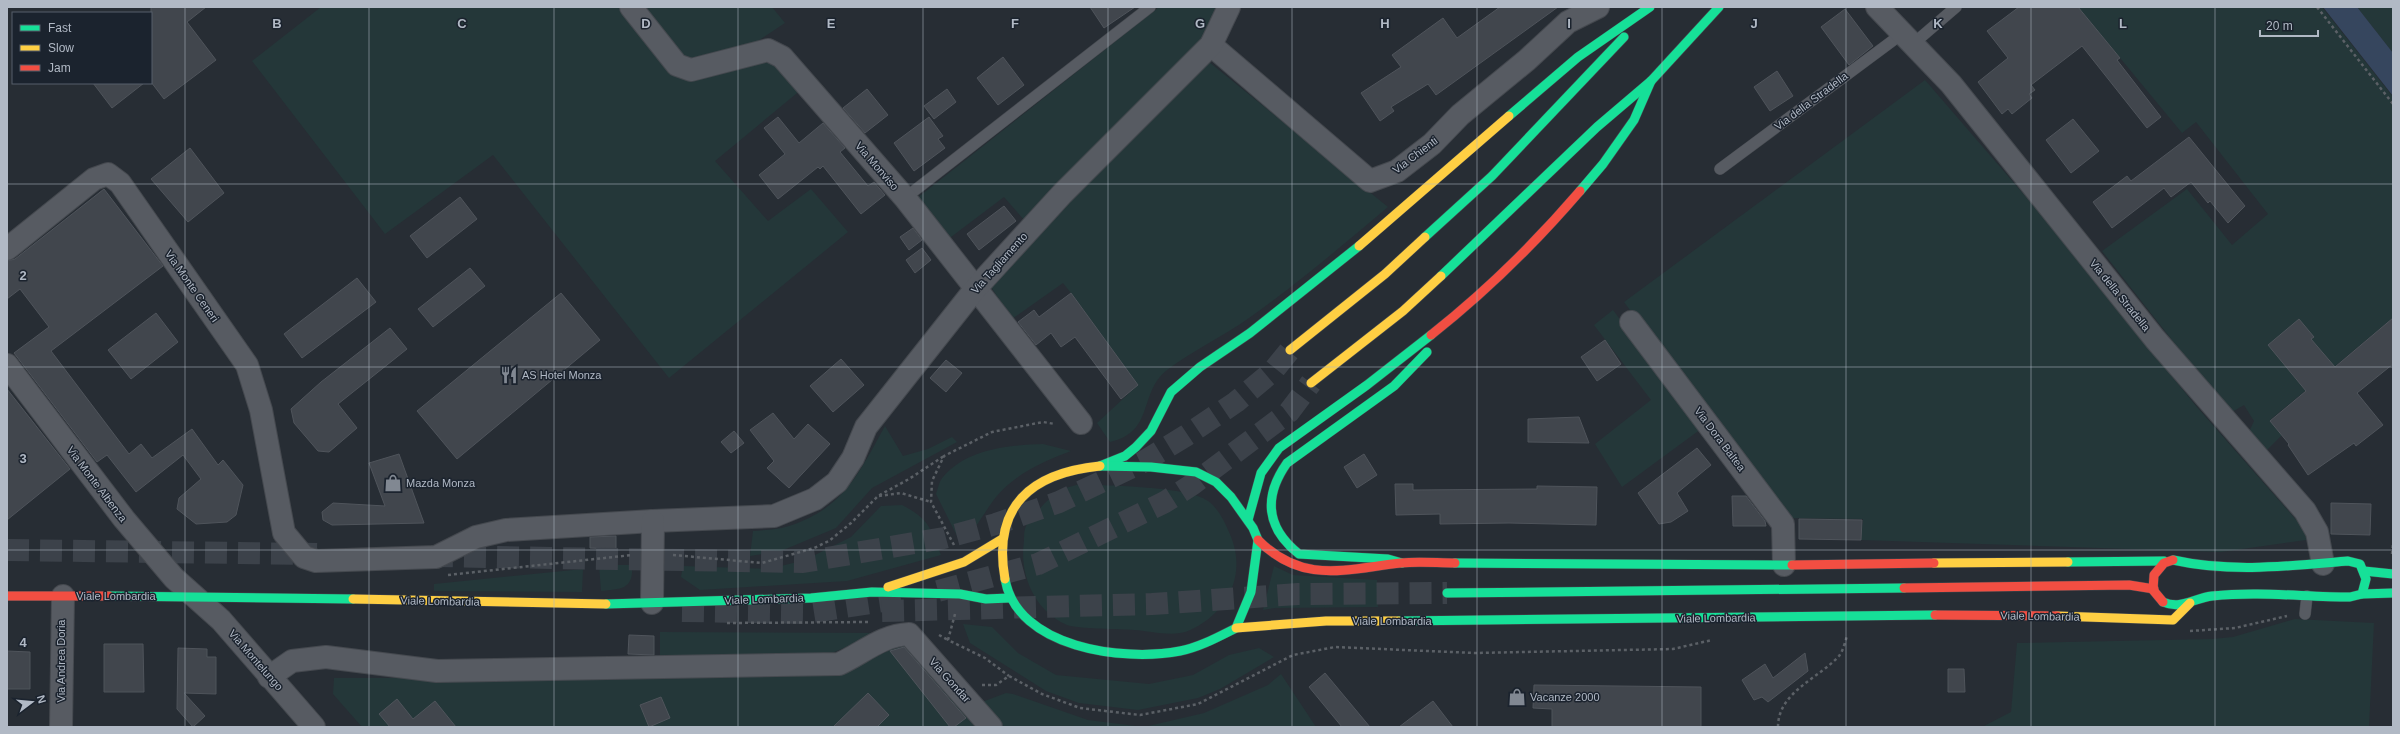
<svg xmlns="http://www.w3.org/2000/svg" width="2400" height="734" viewBox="0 0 2400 734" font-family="Arial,sans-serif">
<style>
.green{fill:#243739}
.water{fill:#36465e}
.building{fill:#41464d;stroke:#4f545b}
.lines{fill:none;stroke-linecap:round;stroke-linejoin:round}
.highway-tunnel{stroke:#3c424a;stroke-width:22;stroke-dasharray:22 11;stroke-linecap:butt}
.lane-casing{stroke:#45494f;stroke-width:12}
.street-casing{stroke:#45494f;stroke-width:24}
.fast-casing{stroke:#45494f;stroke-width:10}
.slow-casing{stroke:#45494f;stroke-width:10}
.jam-casing{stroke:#45494f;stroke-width:10}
.path{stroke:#5b6066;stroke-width:2.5;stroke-dasharray:3 3;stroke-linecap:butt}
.lane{stroke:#575b62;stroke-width:11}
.street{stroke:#575b62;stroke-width:22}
.fast{stroke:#16e098;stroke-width:9}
.slow{stroke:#ffcf43;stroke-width:9}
.jam{stroke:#f24e42;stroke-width:9}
.grid{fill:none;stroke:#b1b9c5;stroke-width:1;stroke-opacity:0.55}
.labels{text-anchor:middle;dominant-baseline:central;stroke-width:3;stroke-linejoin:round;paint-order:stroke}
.street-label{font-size:11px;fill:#b1b9c5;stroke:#1b232e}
.poi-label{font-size:11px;fill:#b1b9c5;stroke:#1b232e;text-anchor:start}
.grid-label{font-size:13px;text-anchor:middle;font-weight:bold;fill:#b1b9c5;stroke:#1b232e;stroke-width:3;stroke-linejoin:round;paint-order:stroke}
</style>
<rect width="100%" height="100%" fill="#272d34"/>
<!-- green -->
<g class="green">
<polygon points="321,7 623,7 672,70 768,57 802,89 715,161 768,221 811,189 848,232 669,378 493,155 385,234 252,61"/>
<polygon points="642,7 772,7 785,23 752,45 693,61 682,56"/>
<polygon points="1159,7 1217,7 1208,35 1026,222 1004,197 947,240 916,199"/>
<polygon points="2078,7 2322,7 2393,97 2393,318 2270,420 2282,435 2264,453 2248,434 2254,421 2244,405 2232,412 2205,382 2102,251 2187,189 2232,245 2268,214 2196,122 2182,133"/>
<polygon points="2357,7 2393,7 2393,53"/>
<path d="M1209,62L1388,207C1343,245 1297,284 1249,318C1222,337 1192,351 1167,370C1138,393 1155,432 1110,442L1097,423L1138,385L1071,293L1063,283L1012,319L991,287L1067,204Z"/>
<polygon points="1925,80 2033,205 2196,406 2313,539 2221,552 1861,540 1863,519 1784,518 1624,302"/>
<polygon points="1613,310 1701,429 1622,487 1595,444 1651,400 1594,325"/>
<path d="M885,426L903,456L928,449L952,437L957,442L872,488L836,528L781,551L750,556L753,531C764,530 778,530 789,526C844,508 859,473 885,426Z"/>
<path d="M1043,444L1071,451C1044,461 1015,474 996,497C984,512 976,531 960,542L936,494C938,489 939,481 943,477C966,449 1009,445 1043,444Z"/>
<path d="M1080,484C1108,486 1188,486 1208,501C1217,507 1224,520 1228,530C1249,572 1229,613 1188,631C1173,637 1149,631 1134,630C1121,629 1077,629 1067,625C1034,611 1019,574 1024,541C1024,536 1024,530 1026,526C1032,516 1052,494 1062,489C1068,487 1074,486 1080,484Z"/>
<path d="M902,505C929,519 930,527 941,555L847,581L700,590L681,577L683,566L769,569L805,560L851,537L881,506Z"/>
<path d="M599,565H632C634,590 620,589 601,591Z"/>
<polygon points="1274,566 1293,575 1377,580 1378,607 1275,608 1263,610"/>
<polygon points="583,569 582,592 434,591 434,584"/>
<polygon points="2295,619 2374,623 2369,727 1982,727 2011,712 2017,643 2212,639 2233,637"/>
<polygon points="963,624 992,627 1018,653 1056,675 1149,684 1193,675 1229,655 1259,648 1274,657 1220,689 1198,698 1138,710 1079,703 1046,691 970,643"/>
<polygon points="660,632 879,633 832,653 660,659"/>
<polygon points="906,637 981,727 362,727 333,694 334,678 562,678 843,673 889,650"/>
<polygon points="1281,674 1316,727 1004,727 982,702 1006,693 1013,694 1088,720 1144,727 1204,713 1268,685"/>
</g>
<!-- water -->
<polygon class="water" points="2323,7 2357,7 2393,53 2393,96"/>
<!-- building -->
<g class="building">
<polygon points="151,7 206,7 187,22 216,60 164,99 151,82"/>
<polygon points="1090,7 1135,7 1104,28"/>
<polygon points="1500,7 1558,7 1436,95 1428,84 1391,107 1394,111 1380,121 1361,93 1401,67 1392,55 1443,18 1457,38"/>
<polygon points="2019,7 2078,7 2120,58 2117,60 2161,117 2147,128 2082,46 2031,85 2035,90 2029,94 2032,98 2012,114 2008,109 2002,114 1978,82 2008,58 1987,31"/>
<polygon points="1845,9 1873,46 1849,65 1821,27"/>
<polygon points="1003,57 1024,85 998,105 977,78"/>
<polygon points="1777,71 1793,96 1770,111 1754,87"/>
<polygon points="93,83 144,83 112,108"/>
<polygon points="867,89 888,115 865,133 843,108"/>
<polygon points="947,89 956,102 934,119 924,106"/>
<polygon points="778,117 799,143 823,123 845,148 840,152 868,186 874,182 885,195 861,214 823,166 820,169 818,167 778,199 759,175 785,154 764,128"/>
<polygon points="929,117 943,136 938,139 945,148 914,171 894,143"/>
<polygon points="2073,119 2099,151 2071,173 2046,140"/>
<polygon points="2189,137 2245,206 2228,223 2210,201 2208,203 2191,182 2171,197 2164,188 2112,228 2093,202 2127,176 2131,181"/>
<polygon points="190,148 224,193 188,222 151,179"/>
<polygon points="104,189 163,266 51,351 129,454 141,444 152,458 192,429 218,465 223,460 243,485 236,515 227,522 196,524 177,509 179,498 201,479 183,455 136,492 107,455 97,462 14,353 49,327 20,289 7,299 7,261 15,259"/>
<polygon points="460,197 477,219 427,258 410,236"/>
<polygon points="1004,206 1016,221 979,250 967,234"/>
<polygon points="913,228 922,240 909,250 900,237"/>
<polygon points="922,248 931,260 915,273 906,260"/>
<polygon points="470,268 485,286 433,327 418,309"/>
<polygon points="357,278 376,302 302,358 284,334"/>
<polygon points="561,293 600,340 457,459 417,411"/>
<polygon points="1071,293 1138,385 1121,399 1075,337 1061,347 1051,333 1036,345 1018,322 1034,310 1039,317"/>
<polygon points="156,313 178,342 131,379 108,350"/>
<polygon points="2393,318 2393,364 2357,393 2383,425 2356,446 2354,443 2308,475 2288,445 2289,444 2270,421 2306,391 2268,345 2299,319 2314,337 2311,339 2335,367"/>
<polygon points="390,328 407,349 338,404 357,428 329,452 318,451 294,423 291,409 321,382"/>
<polygon points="1605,340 1621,364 1597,381 1581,357"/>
<polygon points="841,359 864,385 833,412 810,386"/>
<polygon points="946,360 962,373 946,392 930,378"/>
<polygon points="7,389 70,469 7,520"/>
<polygon points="773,413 794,439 808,424 830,444 789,488 767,468 774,461 750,430"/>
<polygon points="1579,417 1589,443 1528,442 1528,419"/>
<polygon points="734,431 744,443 731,453 721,442"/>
<polygon points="1697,448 1711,465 1677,493 1688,511 1671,522 1659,524 1638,493"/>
<polygon points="399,454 424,523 332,525 323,520 322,512 333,503 385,506 369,463"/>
<polygon points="1364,454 1377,475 1357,488 1344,467"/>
<polygon points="1395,484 1413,484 1413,490 1537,489 1537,486 1597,487 1596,525 1509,523 1440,524 1440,514 1396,515"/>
<polygon points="1732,496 1746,496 1765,521 1766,526 1733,526"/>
<polygon points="2331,503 2371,504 2370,535 2331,534"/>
<polygon points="1799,519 1862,520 1861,540 1799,539"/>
<polygon points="616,536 616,549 590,548 590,537"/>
<polygon points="629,635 654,636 654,655 628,654"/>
<polygon points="104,644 143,644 144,692 104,692"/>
<polygon points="904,647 966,718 954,727 950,727 890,651"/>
<polygon points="178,648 207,649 207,657 216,657 216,694 184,693 205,716 193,727 177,709"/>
<polygon points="7,651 30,652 30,689 7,689"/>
<polygon points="1805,653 1808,671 1768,702 1762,697 1754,700 1742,680 1765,664 1773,678"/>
<polygon points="1948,669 1964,669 1965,692 1948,692"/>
<polygon points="1325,673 1370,727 1342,727 1309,687"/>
<polygon points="1534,685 1701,687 1701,727 1552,727 1552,709 1533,708"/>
<polygon points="868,693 889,715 877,727 833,727"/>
<polygon points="661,697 670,718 649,727 640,705"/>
<polygon points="397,699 413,719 435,701 456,727 390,727 379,714"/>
<polygon points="1433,701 1453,727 1399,727"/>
</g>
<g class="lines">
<!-- highway-tunnel -->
<g class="highway-tunnel">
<polyline points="7,550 317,554"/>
<polyline points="431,556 803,562 944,538 996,524 1059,502 1143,462 1187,435 1236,402 1273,371 1290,350"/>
<polyline points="938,591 1038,564 1165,502 1193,484 1289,412 1311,383"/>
<polyline points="682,611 806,613 903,598"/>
<polyline points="882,611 1152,604 1298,594 1447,593"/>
</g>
<!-- lane casing -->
<g class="lane-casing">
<g id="lane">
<polyline points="1913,44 1956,7"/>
<polyline points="1720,169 1903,33"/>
<polyline points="905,198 1150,7"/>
<polyline points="2305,614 2307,596"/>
</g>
</g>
<!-- street casing -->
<g class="street-casing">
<g id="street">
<polyline points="631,7 677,65 691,70 768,50 782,57 905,198 1081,423"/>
<polyline points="1877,7 1951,84 2155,339 2305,511 2317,532 2323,564"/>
<polyline points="1211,45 1370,181 1397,171 1432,144 1460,115 1527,60 1568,22 1598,7"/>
<polyline points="7,249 94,179 108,174 120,183 247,365 261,410 284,533 304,557 316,561 436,557 476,537 506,530 653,521 774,516 815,499 837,482 853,458 866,427 976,288 1062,194 1211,45 1229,7"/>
<polyline points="1631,322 1783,524 1784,565"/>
<polyline points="7,365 124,519 174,578 221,620 314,727"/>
<polyline points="652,603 653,521"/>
<path d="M269,677L292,661L326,657L437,671L839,664C863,653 882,635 909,634L991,727"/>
<polyline points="61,727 63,596"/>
</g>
</g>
<!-- fast casing -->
<g class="fast-casing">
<g id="fast">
<polyline points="1509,116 1578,57 1650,7"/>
<polyline points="1580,191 1603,164 1634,120 1651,81"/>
<polyline points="1425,237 1492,176 1624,37"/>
<polyline points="1441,276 1597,127 1651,81 1719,7"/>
<polyline points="1100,466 1125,456 1136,447 1151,431 1171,392 1200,367 1250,333 1359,246"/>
<polyline points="1248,520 1261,473 1279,448 1367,385 1431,335"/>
<polyline points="2068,562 2164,561"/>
<path d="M1402,563L1388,559L1299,554C1266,528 1263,497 1287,463L1394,386L1427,352"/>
<polyline points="1455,563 1792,565"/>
<polyline points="2364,571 2393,574"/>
<path d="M1005,579C1017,648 1123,662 1180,651C1200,647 1218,637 1236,628L1251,592L1258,540L1253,528L1231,497L1216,482L1196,472L1151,467L1100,466"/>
<polyline points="1447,593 1904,588"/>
<polyline points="2362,594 2393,593"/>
<polyline points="109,596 353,599"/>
<path d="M2163,602C2181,610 2194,598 2212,596C2260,591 2303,597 2350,597L2362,594L2366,579L2360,564L2348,561C2289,566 2231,573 2173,560"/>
<polyline points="606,604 811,598 872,592 960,594 986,599 1009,598"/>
<polyline points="1399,621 1935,615"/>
</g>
</g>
<!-- slow casing -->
<g class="slow-casing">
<g id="slow">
<polyline points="1359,246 1509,116"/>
<polyline points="1290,350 1385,274 1425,237"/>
<polyline points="1311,383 1403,311 1441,276"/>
<polyline points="1934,563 2068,562"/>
<path d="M1005,579C992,506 1031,473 1100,466"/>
<polyline points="888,587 964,562 1002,539"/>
<polyline points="353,599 606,604"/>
<polyline points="2057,616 2173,620 2190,603"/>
<polyline points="1236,628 1326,621 1399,621"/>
</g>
</g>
<!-- jam casing -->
<g class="jam-casing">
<g id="jam">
<path d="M1431,335C1483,294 1537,241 1580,191"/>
<path d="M1258,540C1303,585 1345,569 1401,563C1418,561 1437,563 1455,563"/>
<polyline points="1792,565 1934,563"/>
<polyline points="1904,588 2129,585 2154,589"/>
<polyline points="7,596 109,596"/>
<polyline points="2163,602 2153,590 2154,575 2164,563 2173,560"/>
<polyline points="1935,615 2057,616"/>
</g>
</g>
<!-- path -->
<g class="path">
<polyline points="2317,7 2393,104"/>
<polyline points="879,496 901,493 931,502"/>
<polyline points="954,545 931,502 932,481 944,456 992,432 1043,422 1055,424"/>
<polyline points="2392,554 2393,544"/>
<polyline points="673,555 762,563 814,548 829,541 851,523 878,496 909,479 944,456"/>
<polyline points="448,575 632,555"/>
<polyline points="955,614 948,640 985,658 1009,676"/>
<polyline points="727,623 870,622"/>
<polyline points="2190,631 2235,628 2287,616"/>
<polyline points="939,635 948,640"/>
<polyline points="982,685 996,685 1009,676 1042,694 1080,708 1140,715 1198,704 1293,655 1335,647 1474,653 1673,649 1712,640"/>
<path d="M1778,727C1778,692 1818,679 1839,656C1843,651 1845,642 1847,636"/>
</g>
<!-- lane -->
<use href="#lane" class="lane"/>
<!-- street -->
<use href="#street" class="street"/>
<!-- fast -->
<use href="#fast" class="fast"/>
<!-- slow -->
<use href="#slow" class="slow"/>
<!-- jam -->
<use href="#jam" class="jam"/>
</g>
<!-- grid -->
<path class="grid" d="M185,7V727M369,7V727M554,7V727M738,7V727M923,7V727M1108,7V727M1292,7V727M1477,7V727M1662,7V727M1846,7V727M2031,7V727M2215,7V727M7,184H2393M7,367H2393M7,550H2393"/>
<!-- icons -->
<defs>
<g id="restaurant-bare" transform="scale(1.38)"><path d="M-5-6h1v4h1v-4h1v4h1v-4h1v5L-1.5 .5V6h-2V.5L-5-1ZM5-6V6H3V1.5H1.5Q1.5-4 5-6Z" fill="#818892" stroke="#1b232e" stroke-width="2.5" paint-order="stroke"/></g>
<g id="shop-bare" transform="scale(1.38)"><path d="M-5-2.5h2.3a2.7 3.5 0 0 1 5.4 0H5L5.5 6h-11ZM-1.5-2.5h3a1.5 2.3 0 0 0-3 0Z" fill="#818892" stroke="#1b232e" stroke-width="2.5" paint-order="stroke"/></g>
</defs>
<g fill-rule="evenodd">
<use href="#restaurant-bare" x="509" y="375"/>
<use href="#shop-bare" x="393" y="483"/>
<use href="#shop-bare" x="1517" y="697"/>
</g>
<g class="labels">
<!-- street labels -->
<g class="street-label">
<text transform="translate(1811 101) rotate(-37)">Via della Stradella</text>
<text transform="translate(1415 155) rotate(-37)">Via Chienti</text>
<text transform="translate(877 166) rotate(49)">Via Monviso</text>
<text transform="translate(999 263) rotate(-48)">Via Tagliamento</text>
<text transform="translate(192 286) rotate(55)">Via Monte Ceneri</text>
<text transform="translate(2120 295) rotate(51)">Via della Stradella</text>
<text transform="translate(1720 439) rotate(53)">Via Dora Baltea</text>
<text transform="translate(97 484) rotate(53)">Via Monte Albenza</text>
<text x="116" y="596">Viale Lombardia</text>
<text transform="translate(764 599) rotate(-2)">Viale Lombardia</text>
<text transform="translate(440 601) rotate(1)">Viale Lombardia</text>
<text transform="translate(2040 616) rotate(1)">Viale Lombardia</text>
<text transform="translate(1716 618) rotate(-1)">Viale Lombardia</text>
<text x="1392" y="621">Viale Lombardia</text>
<text transform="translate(256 660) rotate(49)">Via Montelungo</text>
<text transform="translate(61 661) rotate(-90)">Via Andrea Doria</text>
<text transform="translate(950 680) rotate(48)">Via Gondar</text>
</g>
<!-- poi labels -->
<g class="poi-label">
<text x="522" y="375">AS Hotel Monza</text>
<text x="406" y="483">Mazda Monza</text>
<text x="1530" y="697">Vacanze 2000</text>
</g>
</g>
<g class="grid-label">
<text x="277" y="28">B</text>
<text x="462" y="28">C</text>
<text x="646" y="28">D</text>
<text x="831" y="28">E</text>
<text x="1015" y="28">F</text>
<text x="1200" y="28">G</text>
<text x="1385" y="28">H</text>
<text x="1569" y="28">I</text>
<text x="1754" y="28">J</text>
<text x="1938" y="28">K</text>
<text x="2123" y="28">L</text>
<text x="23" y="280">2</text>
<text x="23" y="463">3</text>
<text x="23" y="647">4</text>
</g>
<!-- border -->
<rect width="2400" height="734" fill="none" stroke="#b1b9c5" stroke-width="16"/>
<!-- legend -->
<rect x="12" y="12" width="140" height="72" fill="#1b232e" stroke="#575f6a"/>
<rect x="20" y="25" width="20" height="6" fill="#16e098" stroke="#575f6a"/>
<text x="48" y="32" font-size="12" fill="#b1b9c5">Fast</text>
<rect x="20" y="45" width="20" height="6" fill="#ffcf43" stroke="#575f6a"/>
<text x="48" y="52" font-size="12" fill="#b1b9c5">Slow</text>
<rect x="20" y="65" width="20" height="6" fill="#f24e42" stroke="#575f6a"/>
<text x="48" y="72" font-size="12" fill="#b1b9c5">Jam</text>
<!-- north arrow -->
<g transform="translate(32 702) rotate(74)" stroke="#1b232e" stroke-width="3" paint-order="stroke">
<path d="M0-3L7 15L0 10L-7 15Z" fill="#b1b9c5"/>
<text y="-6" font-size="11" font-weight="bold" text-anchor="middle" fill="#b1b9c5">N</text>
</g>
<!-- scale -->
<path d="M2260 30v6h58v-6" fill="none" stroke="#b1b9c5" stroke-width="2"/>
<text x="2266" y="30" font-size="12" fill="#b1b9c5" stroke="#1b232e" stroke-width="3" paint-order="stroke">20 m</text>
</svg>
